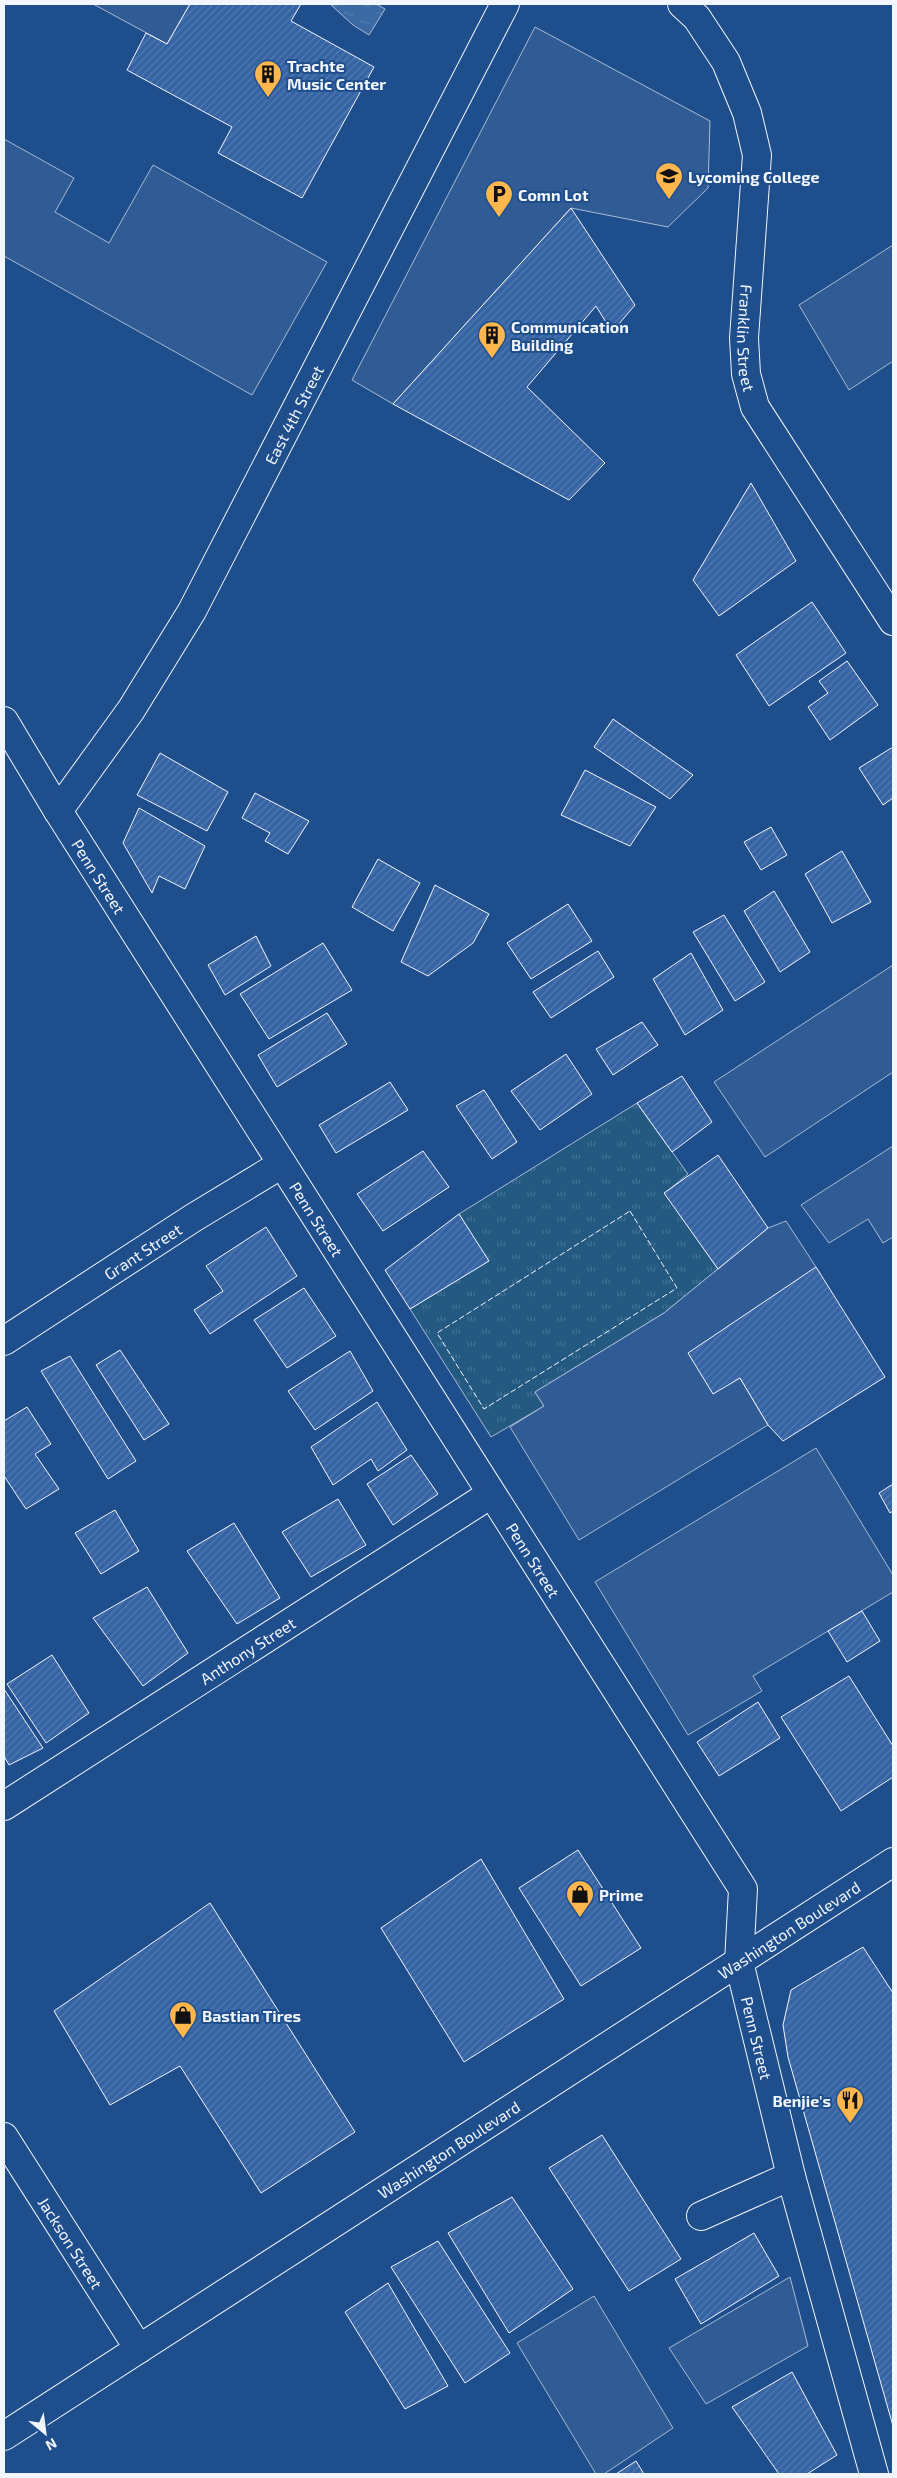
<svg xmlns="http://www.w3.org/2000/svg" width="897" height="2478" viewBox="0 0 897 2478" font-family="'Exo 2',sans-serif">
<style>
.park{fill:url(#park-tufts);stroke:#a8bbd7}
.parking{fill:#305b95;stroke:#a8bbd7}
.water{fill:url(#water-ripples);stroke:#a8bbd7}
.building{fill:url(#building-hatch);stroke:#f2f6ff}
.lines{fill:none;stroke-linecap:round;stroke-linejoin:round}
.street-casing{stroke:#f2f6ff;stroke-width:30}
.secondary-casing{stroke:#f2f6ff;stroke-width:30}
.primary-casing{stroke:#f2f6ff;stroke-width:30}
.street{stroke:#1f4e8c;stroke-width:28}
.secondary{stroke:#1f4e8c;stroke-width:28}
.primary{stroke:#1f4e8c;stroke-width:28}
.fence{stroke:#f2f6ff;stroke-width:1;stroke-dasharray:6 2.5;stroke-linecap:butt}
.labels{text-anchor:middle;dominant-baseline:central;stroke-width:4;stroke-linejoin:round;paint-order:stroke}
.poi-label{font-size:16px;font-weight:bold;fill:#f2f6ff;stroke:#1f4e8c;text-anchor:start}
.street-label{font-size:16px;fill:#f2f6ff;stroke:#1f4e8c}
</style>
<defs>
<pattern id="park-tufts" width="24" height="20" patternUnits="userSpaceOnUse" patternTransform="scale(1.25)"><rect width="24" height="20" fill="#245a82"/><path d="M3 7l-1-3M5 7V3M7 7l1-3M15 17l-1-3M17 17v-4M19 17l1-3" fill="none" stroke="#447295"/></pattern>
<pattern id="water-ripples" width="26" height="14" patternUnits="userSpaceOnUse" patternTransform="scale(1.25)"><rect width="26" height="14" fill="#3b69a3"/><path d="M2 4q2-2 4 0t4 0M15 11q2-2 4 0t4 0" fill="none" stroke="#587fb1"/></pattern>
<pattern id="building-hatch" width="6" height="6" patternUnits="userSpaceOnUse" patternTransform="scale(1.25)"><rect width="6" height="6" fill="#3563a3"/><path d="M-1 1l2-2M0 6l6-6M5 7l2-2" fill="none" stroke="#537ab1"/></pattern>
</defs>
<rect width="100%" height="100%" fill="#1f4e8c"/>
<!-- park -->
<polygon class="park" points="637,1103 688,1174 665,1193 718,1269 664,1313 535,1392 544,1406 491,1437 410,1309 488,1261 459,1214"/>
<!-- parking -->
<g class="parking">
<polygon points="93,4 190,4 167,44"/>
<polygon points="535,27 710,121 708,188 668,227 571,208 393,404 352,380"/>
<polygon points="4,139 74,178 55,212 109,243 153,165 327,262 252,395 4,256"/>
<polygon points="893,245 893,361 849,390 799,305"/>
<polygon points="893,965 893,1072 765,1157 714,1082"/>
<polygon points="893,1146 893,1237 883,1243 868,1219 829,1243 801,1205"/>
<polygon points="786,1221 816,1267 740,1378 768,1425 579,1540 510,1427 544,1406 535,1392 664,1313 768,1228"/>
<polygon points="816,1448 893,1575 893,1592 753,1676 762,1691 688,1735 595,1582"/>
<polygon points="790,2277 808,2346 706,2404 669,2348"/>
<polygon points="594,2296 673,2428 604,2474 596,2474 517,2343"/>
</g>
<!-- water -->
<polygon class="water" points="330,4 376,4 385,9 369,35 353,25"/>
<!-- building -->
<g class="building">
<polygon points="190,4 301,4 291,21 374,67 302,198 218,153 232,127 127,70 146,33 167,44"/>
<polygon points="571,208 635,305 612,332 596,306 527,387 605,463 569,500 393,404"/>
<polygon points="751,483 796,561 719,616 693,580"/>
<polygon points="812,602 846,653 769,706 736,655"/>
<polygon points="847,661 878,705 830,740 808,707 828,693 819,681"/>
<polygon points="613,719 693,775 670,799 594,747"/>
<polygon points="893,747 893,798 883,805 859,768"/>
<polygon points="160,753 228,792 207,831 137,795"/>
<polygon points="585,770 656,807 630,846 561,815"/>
<polygon points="255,793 309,821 288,854 265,841 270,833 242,818"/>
<polygon points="139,808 205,846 185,889 159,876 152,893 123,843"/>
<polygon points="771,827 787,855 761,870 744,842"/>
<polygon points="842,851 871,902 832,923 805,874"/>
<polygon points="378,859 420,883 393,931 352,907"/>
<polygon points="435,885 489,914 473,943 428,976 401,962"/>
<polygon points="774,891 810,952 780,972 744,911"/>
<polygon points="568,904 592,941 531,979 507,943"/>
<polygon points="724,915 765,982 735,1001 693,932"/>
<polygon points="256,936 271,966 225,995 208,965"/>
<polygon points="323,943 352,990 269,1039 240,994"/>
<polygon points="598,951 614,977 551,1018 533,992"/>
<polygon points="691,953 723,1010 685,1035 653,979"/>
<polygon points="327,1013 347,1044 277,1087 258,1055"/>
<polygon points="642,1022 658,1045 613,1075 596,1049"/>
<polygon points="566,1054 592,1094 540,1130 511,1091"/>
<polygon points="682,1076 712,1122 672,1152 637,1103"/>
<polygon points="390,1082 408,1110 336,1153 319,1125"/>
<polygon points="484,1090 517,1142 492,1159 456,1106"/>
<polygon points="423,1151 449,1187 383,1231 357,1194"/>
<polygon points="718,1155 768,1228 718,1269 664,1193"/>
<polygon points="459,1214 489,1261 410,1309 385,1270"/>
<polygon points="266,1227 297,1276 210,1334 194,1310 223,1291 206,1266"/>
<polygon points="816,1267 885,1377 783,1441 768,1425 740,1378 713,1394 688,1353"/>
<polygon points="304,1288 336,1336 287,1368 254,1320"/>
<polygon points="120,1350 169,1424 144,1440 96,1365"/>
<polygon points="350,1351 373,1391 315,1430 288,1391"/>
<polygon points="70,1356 136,1461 108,1479 41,1371"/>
<polygon points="377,1402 407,1450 378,1471 371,1459 333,1485 311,1447"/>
<polygon points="27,1407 51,1444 35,1454 59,1489 26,1509 4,1476 4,1421"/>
<polygon points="411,1455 438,1494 393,1525 367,1484"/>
<polygon points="893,1484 893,1511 890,1513 879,1493"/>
<polygon points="338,1499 366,1545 311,1577 282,1532"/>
<polygon points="115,1510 139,1551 101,1574 75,1533"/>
<polygon points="234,1523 280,1598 237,1624 187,1551"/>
<polygon points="147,1587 188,1653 143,1686 93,1618"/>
<polygon points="862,1611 880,1641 847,1662 828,1631"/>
<polygon points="52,1655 89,1713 46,1743 7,1684"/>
<polygon points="849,1676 893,1746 893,1777 841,1811 781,1717"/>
<polygon points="4,1689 43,1748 9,1765 4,1756"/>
<polygon points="758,1702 780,1738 719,1776 697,1742"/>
<polygon points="578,1850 641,1948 581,1986 519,1888"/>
<polygon points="481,1859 564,1999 464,2062 381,1928"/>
<polygon points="210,1903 355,2132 261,2193 180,2066 110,2105 54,2011"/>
<polygon points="863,1947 893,1993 893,2426 788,2057 783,2025 791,1990"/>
<polygon points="602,2135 681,2259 629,2291 549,2168"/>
<polygon points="512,2197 573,2289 509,2333 448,2233"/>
<polygon points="754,2233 779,2276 701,2324 675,2279"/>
<polygon points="438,2241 510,2353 465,2383 391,2267"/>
<polygon points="388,2283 448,2386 405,2409 345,2312"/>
<polygon points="792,2372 837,2455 807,2474 779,2474 732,2407"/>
<polygon points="636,2461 644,2474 616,2474"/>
</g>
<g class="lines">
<!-- street casing -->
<g class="street-casing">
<g id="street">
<path id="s1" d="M4,721L58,811L743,1889L739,1962"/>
<path id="s2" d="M58,811L131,710L192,611L505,4"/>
<path id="s3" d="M4,1341L193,1218L282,1164"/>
<path id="s4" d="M4,1806L491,1494"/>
<path id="s5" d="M4,2137L139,2349"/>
<polyline points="701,2216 791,2176"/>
</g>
</g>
<!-- secondary casing -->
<g class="secondary-casing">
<g id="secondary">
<path id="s6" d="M682,4L697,18L726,62L747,113L757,155L744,338L746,374L755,407L893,621"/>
<path id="s7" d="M739,1962L791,2176L874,2474"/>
</g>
</g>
<!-- primary casing -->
<g class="primary-casing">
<g id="primary">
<path id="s8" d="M4,2436L893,1862"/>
</g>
</g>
<!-- street -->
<use href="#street" class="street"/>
<!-- secondary -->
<use href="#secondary" class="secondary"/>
<!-- primary -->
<use href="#primary" class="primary"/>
<!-- fence -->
<polygon class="fence" points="630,1211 677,1288 484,1409 437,1333"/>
</g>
<!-- icons -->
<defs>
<g id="building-pin" transform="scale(1.4375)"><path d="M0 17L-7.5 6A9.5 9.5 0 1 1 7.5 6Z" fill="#ffb74d" stroke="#1f4e8c"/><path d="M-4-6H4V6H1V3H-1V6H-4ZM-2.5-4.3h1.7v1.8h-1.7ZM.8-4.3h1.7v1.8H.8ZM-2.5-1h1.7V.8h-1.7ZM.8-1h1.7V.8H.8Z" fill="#111"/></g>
<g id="university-pin" transform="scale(1.4375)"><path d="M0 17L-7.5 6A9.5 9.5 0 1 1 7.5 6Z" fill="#ffb74d" stroke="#1f4e8c"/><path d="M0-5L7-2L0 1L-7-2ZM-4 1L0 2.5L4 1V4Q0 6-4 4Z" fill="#111"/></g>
<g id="parking-pin" transform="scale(1.4375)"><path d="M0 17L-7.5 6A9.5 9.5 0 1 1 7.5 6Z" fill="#ffb74d" stroke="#1f4e8c"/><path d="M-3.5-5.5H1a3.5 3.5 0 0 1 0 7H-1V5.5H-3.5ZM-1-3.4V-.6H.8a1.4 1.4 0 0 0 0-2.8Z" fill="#111"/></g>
<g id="shop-pin" transform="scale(1.4375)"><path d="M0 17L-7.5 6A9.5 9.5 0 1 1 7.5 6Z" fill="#ffb74d" stroke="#1f4e8c"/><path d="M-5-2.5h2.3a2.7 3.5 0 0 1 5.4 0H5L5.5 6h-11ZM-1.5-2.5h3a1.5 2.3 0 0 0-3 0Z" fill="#111"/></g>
<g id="restaurant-pin" transform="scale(1.4375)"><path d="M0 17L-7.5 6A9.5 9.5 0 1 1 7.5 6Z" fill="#ffb74d" stroke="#1f4e8c"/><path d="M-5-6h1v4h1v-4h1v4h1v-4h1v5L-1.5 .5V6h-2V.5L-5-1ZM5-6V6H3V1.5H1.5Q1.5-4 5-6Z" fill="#111"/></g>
</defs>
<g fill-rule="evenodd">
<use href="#building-pin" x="268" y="74"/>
<use href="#university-pin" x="669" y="176"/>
<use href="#parking-pin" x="499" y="194"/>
<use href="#building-pin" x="492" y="335"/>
<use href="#shop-pin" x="580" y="1894"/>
<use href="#shop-pin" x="183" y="2015"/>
<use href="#restaurant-pin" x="850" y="2100"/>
</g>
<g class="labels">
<!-- poi labels -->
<g class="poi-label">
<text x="287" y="65">Trachte<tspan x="287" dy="18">Music Center</tspan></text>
<text x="688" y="176">Lycoming College</text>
<text x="518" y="194">Comn Lot</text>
<text x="511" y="326">Communication<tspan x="511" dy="18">Building</tspan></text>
<text x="599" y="1894">Prime</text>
<text x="202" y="2015">Bastian Tires</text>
<text x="831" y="2100" text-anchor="end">Benjie's</text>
</g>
<!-- street labels -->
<g class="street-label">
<text stroke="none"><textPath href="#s6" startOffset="355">Franklin Street</textPath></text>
<text stroke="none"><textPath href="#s2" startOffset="462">East 4th Street</textPath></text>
<text stroke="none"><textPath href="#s1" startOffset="182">Penn Street</textPath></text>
<text stroke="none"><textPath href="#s1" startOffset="588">Penn Street</textPath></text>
<text stroke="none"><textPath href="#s3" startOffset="165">Grant Street</textPath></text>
<text stroke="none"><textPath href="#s1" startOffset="992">Penn Street</textPath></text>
<text stroke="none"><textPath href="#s4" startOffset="289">Anthony Street</textPath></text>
<text stroke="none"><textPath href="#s8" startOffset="934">Washington Boulevard</textPath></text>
<text stroke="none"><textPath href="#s7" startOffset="78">Penn Street</textPath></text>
<text stroke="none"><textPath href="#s8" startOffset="529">Washington Boulevard</textPath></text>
<text stroke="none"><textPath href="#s5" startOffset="125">Jackson Street</textPath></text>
</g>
</g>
<!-- border -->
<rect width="897" height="2478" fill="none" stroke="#f2f6ff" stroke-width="10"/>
<!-- north arrow -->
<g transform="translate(45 2433) rotate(151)" stroke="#1f4e8c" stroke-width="4" paint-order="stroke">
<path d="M0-4L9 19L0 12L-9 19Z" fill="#f2f6ff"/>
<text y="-8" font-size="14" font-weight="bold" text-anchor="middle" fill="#f2f6ff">N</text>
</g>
</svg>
